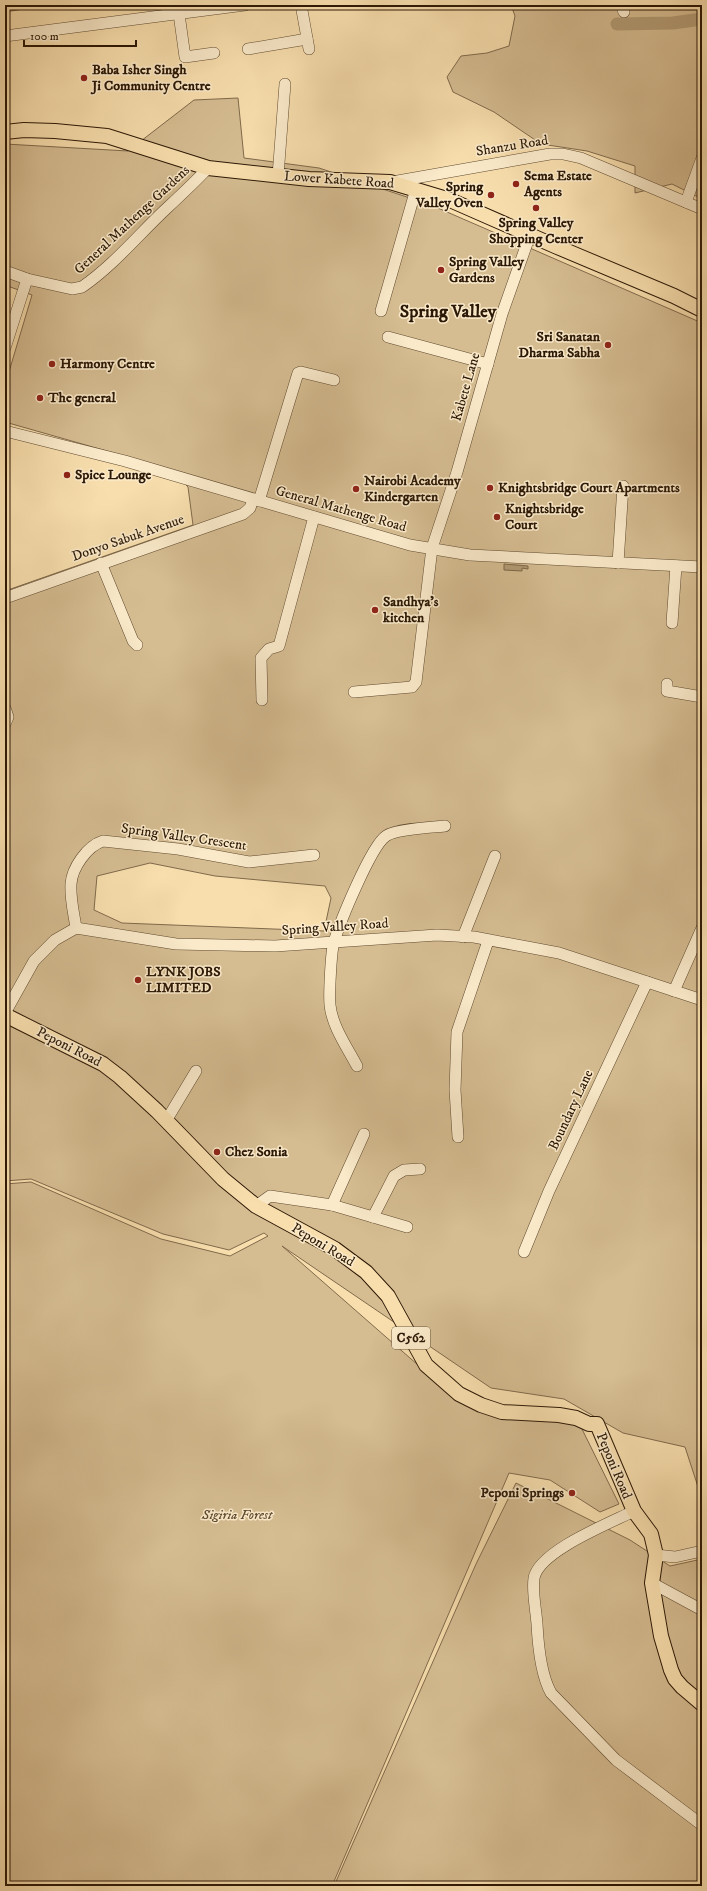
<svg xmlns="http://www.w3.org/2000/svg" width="707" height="1891" viewBox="0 0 707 1891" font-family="'IM FELL DW Pica',serif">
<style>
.green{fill:#d5bc91;stroke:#806a4c;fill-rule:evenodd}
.water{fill:#b39b74;stroke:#7d6748}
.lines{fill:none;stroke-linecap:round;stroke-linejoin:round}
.river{stroke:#b39b74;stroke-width:13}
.minor-casing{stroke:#5f4a30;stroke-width:12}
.major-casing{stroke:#2c1806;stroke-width:16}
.minor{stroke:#faeaca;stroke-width:11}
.major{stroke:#f8dead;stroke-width:14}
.poi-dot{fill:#8f2418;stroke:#faeaca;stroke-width:1.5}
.labels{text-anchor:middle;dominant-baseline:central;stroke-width:3;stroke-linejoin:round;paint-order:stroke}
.shield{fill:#faeaca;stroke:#6a5741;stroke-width:1}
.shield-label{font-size:13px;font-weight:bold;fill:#2c1806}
.poi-label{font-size:14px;font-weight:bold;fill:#2c1806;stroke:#faeaca;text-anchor:start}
.street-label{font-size:14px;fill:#2c1806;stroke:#faeaca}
.park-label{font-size:14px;font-style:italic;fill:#5f4930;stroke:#faeaca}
.district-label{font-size:18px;font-weight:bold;fill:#2c1806;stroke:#faeaca}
</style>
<rect width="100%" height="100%" fill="#f8dead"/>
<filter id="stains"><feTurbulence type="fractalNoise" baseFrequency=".005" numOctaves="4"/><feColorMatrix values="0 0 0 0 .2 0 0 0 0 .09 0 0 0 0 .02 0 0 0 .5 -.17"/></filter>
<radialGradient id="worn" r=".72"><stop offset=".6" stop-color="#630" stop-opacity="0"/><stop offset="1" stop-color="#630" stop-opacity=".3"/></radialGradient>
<!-- green -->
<g class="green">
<polygon points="5,5 48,5 5,12"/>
<polygon points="511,5 702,5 702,199 672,184 635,193 635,166 587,151 541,144 494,112 453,92 447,77 461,56 487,53 509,46 515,16"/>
<path d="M238,98L244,158L319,168L431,205L702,323V1499L685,1447L623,1433L564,1399L491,1388L282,1246L458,1400L560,1418L580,1425L619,1504L600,1512L550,1480L509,1473L332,1886H5V1184L31,1182L161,1239L230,1256L268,1236L264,1233L229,1250L163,1234L31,1179L5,1181V591L193,525L188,487L170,469L5,422V385L32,295L5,285V144L128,151L194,100ZM150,863L215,876L325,886L331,898L324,931L122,923L94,910L97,876Z"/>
<polygon points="516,1483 630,1540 670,1566 702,1559 702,1886 334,1886 476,1564"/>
</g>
<!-- water -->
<polygon class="water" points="504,564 528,566 528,569 522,568 522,571 504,570"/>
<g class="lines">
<!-- river -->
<polyline class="river" points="617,24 673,23 702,19"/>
<!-- minor casing -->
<g class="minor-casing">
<g id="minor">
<polyline points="301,5 309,49"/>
<polyline points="621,5 624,12"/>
<polyline points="179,14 185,57 214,53"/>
<polyline points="5,36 245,5"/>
<polyline points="248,49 307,39"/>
<polyline points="278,176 285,84"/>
<polyline points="392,182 550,154 563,154 581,158 702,209"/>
<polyline points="686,202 702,158"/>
<polyline points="5,271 27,279"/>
<polyline points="381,311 416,189"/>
<polyline points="388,337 488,364"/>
<path d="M5,348L27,279L72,289L82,287C114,265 139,234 167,208C181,195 195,182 208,168"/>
<polyline points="5,431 125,461 410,545 470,555 702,567"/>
<polyline points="259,501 298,373 301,372 334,380"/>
<polyline points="101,563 133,641 137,645"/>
<polyline points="618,563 623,486"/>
<polyline points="5,598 243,514 250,508 253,499"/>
<polyline points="672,623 676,566"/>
<polyline points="667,684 667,691 702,697"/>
<polyline points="354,692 412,687 416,682 432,548 457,472 502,314 530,235"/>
<polyline points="262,700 261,658 269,649 279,646 314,517"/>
<polyline points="5,708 8,717 5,724"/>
<path d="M76,928C74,914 70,899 71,884C72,868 87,846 103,841L178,849L249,862L314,855"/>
<polyline points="463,937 495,856"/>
<polyline points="674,991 702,928"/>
<polyline points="5,1013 34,961 55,940 76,928 176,944 223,945 275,946 437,935 474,937 559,953 702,1000"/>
<path d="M357,1066C347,1047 332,1026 330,1005C329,994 331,951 334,942C340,922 371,846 386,836C395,829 433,827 445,826"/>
<polyline points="166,1121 196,1071"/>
<polyline points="458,1137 455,1090 457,1032 488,941"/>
<polyline points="332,1205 364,1134"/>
<polyline points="256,1206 270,1196 332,1205 407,1227"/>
<polyline points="373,1217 394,1176 404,1170 420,1169"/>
<polyline points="524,1252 549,1191 647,982"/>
<path d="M634,1511C610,1523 539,1551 534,1578C532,1592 536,1610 537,1624C538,1644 541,1675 551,1693L616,1760L702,1825"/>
<polyline points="656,1555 675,1557 702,1551"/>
<polyline points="652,1583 702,1610"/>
</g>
</g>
<!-- major casing -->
<g class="major-casing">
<g id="major">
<polyline points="5,132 24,130 55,131 107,136 208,168 309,179 390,182 450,200 555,246 674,296 702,310"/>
<polyline points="5,1015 103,1064 120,1077 157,1111 223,1179 256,1206 335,1249 366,1272 388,1296 426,1365 459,1394 481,1405 502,1412 559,1415 576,1418 589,1424 597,1424 634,1511 651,1534 656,1555 652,1583 661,1636 671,1670 675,1679 682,1687 702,1704"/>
</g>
</g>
<!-- minor -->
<use href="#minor" class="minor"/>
<!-- major -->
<use href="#major" class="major"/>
</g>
<!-- markers -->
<g class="poi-dot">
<circle cx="84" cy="78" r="4"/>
<circle cx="516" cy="184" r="4"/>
<circle cx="491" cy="195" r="4"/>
<circle cx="536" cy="208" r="4"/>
<circle cx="441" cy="270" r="4"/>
<circle cx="608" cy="345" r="4"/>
<circle cx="52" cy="364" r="4"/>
<circle cx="40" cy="398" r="4"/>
<circle cx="67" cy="475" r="4"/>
<circle cx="490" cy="488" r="4"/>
<circle cx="356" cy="489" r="4"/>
<circle cx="497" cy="517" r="4"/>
<circle cx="375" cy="610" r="4"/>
<circle cx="138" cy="980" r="4"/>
<circle cx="217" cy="1152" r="4"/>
<circle cx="572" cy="1493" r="4"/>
</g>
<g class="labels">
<!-- shield labels -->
<rect class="shield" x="392" y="1327" width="38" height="22" rx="3"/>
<g class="shield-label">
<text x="411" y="1338">C562</text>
</g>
<!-- poi labels -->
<g class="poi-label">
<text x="92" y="70">Baba Isher Singh<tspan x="92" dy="16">Ji Community Centre</tspan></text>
<text x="524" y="176">Sema Estate<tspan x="524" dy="16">Agents</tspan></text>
<text x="483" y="187" text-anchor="end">Spring<tspan x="483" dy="16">Valley Oven</tspan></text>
<text x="536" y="223" text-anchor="middle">Spring Valley<tspan x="536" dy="16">Shopping Center</tspan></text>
<text x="449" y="262">Spring Valley<tspan x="449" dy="16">Gardens</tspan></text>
<text x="600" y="337" text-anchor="end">Sri Sanatan<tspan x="600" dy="16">Dharma Sabha</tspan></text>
<text x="60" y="364">Harmony Centre</text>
<text x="48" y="398">The general</text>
<text x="75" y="475">Spice Lounge</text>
<text x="364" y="481">Nairobi Academy<tspan x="364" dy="16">Kindergarten</tspan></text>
<text x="498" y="488">Knightsbridge Court Apartments</text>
<text x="505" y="509">Knightsbridge<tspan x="505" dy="16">Court</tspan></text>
<text x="383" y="602">Sandhya’s<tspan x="383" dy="16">kitchen</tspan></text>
<text x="146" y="972">LYNK JOBS<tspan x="146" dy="16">LIMITED</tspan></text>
<text x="225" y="1152">Chez Sonia</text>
<text x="564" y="1493" text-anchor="end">Peponi Springs</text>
</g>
<!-- street labels -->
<g class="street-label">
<text transform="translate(512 146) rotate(-9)">Shanzu Road</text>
<text transform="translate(339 180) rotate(4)">Lower Kabete Road</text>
<text transform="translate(132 220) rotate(-43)">General Mathenge Gardens</text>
<text transform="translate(466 387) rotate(-74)">Kabete Lane</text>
<text transform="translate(341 509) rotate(16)">General Mathenge Road</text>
<text transform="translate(128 538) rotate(-19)">Donyo Sabuk Avenue</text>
<text transform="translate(184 837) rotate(8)">Spring Valley Crescent</text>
<text transform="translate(335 927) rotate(-4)">Spring Valley Road</text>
<text transform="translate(69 1047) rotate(27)">Peponi Road</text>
<text transform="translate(571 1110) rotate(-65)">Boundary Lane</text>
<text transform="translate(323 1245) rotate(31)">Peponi Road</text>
<text transform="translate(614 1466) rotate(67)">Peponi Road</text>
</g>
<!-- park labels -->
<g class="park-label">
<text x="237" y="1515">Sigiria Forest</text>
</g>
<!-- district labels -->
<g class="district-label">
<text x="448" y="312">Spring Valley</text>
</g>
</g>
<!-- margin -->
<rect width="707" height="1891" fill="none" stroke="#f8dead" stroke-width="20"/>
<rect x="6" y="6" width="695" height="1879" fill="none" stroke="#2c1806" stroke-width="2"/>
<rect x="10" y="10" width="687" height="1871" fill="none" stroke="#2c1806"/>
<!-- scale -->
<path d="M24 40v6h112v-6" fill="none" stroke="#2c1806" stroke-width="2"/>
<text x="30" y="40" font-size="12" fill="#2c1806" stroke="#faeaca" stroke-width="3" paint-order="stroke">100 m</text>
<rect width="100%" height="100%" filter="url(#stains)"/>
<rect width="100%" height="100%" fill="url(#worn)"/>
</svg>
